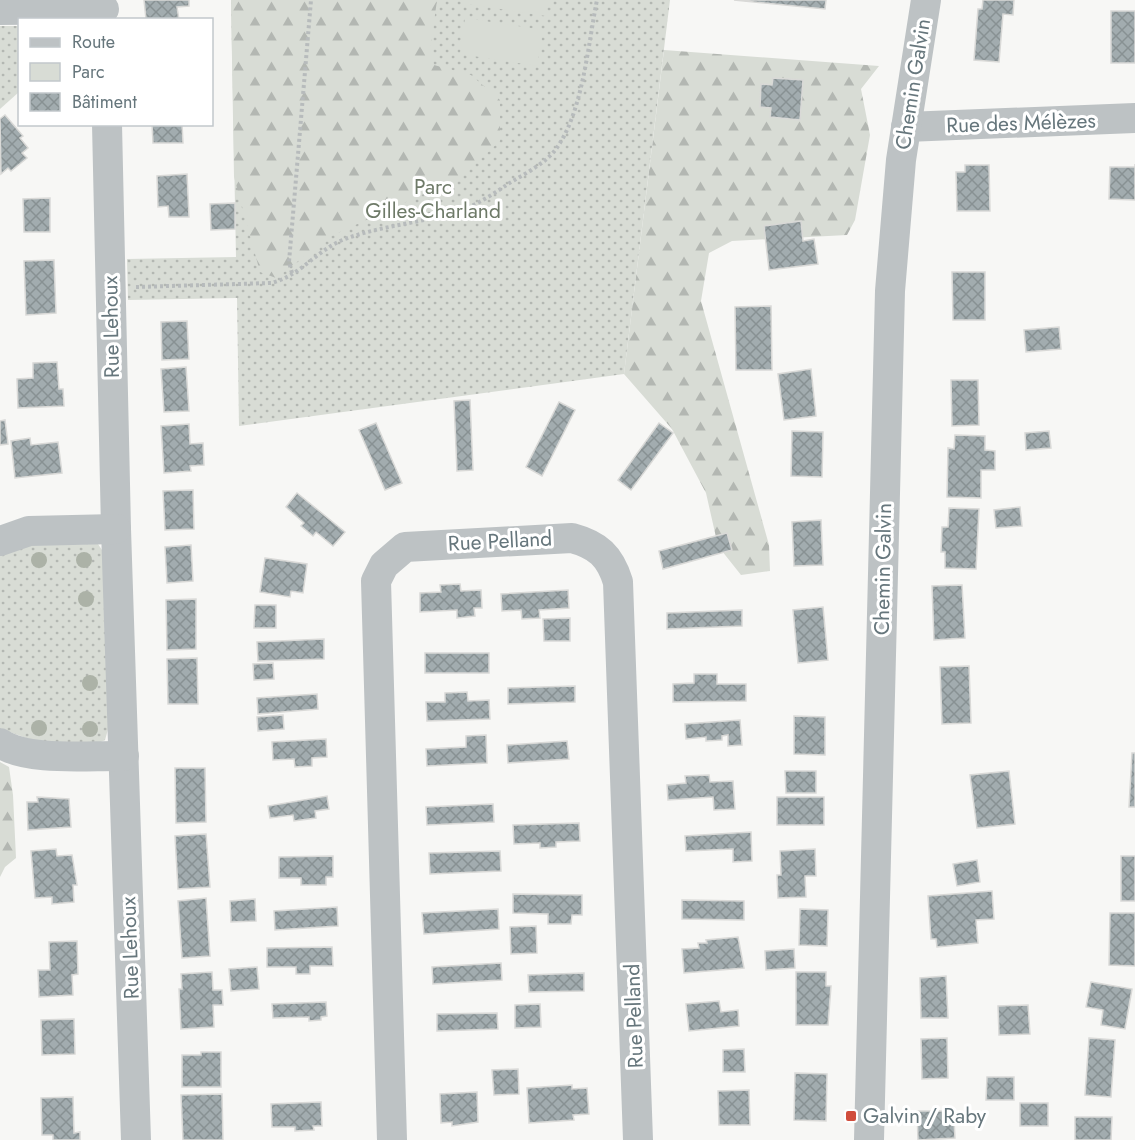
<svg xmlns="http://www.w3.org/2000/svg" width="1135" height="1140" viewBox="0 0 1135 1140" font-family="Jost,sans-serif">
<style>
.green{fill:url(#green-dots)}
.forest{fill:url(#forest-firs)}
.pitch{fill:#d8dcd5}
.building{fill:url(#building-cross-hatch);stroke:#d9d9d7;stroke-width:1.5}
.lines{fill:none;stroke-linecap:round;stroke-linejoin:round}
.path{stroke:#b7bbbc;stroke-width:4;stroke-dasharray:3 3;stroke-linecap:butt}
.minor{stroke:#bdc2c4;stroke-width:30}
.tree{fill:#acb2a7}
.poi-dot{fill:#d04d3c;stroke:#fff;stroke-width:2}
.labels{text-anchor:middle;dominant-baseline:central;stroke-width:6;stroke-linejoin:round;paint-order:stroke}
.street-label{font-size:21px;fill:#66767c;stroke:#fff}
.park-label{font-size:21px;fill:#6e7a68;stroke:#fff}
.poi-label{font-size:21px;fill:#66767c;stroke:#fff;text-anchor:start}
</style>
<defs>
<pattern id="green-dots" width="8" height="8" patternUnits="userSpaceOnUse" patternTransform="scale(1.5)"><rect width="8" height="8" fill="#d8dcd5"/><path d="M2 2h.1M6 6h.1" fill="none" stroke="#b3b7b2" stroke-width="1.8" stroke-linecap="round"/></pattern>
<pattern id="forest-firs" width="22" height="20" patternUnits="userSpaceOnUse" patternTransform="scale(1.5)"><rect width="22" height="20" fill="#d8dcd5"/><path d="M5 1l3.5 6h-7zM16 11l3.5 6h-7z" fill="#b3b7b2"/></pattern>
<pattern id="building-cross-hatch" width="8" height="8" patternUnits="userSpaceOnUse" patternTransform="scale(1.5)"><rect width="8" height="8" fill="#a2acaf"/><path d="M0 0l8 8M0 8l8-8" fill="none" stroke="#889193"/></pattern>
</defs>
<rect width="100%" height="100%" fill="#f7f7f5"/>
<!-- green -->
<g class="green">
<polygon points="231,0 670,0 624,374 239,426 237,298 128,300 127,259 236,257"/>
<polygon points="0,26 20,26 19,92 0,109"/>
<path d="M98,544L104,553L109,726L105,740C72,756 32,741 0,728V552L16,545Z"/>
</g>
<!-- forest -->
<g class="forest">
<polygon points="231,0 437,0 430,52 434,65 471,75 500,100 500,141 461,177 331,236 276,278 260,272 234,177"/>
<polygon points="664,50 879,66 861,89 870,135 855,220 847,235 732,241 709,253 701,301 769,545 770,571 741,575 718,546 706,493 672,429 624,374"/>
<polygon points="0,762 9,767 13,795 16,858 5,867 0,877"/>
</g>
<!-- pitch -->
<g class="pitch">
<polygon points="469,0 548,0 546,16 468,4"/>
<polygon points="465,18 543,30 537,66 460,54"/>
</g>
<!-- building -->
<g class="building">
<polygon points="144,0 189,0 189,6 177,7 179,20 146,19"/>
<polygon points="734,0 826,0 825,9"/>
<polygon points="983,0 1014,0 1013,15 1003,14 999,62 974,60 978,9 982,9"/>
<rect x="1111" y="11" width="24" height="52"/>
<polygon points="773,78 803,80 800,120 770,117 771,108 760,107 761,84 772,85"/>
<polygon points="5,115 23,136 20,138 28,148 22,153 27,158 11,171 8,168 1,174 0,119"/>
<polygon points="152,124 182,124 183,143 153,143"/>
<polygon points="1135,164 1135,200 1109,199 1110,167 1135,167"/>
<polygon points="965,165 989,165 990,211 957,211 956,172 965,172"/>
<polygon points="187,174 189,217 169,217 168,206 158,207 157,176"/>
<polygon points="50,198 50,232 24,232 23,199"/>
<polygon points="235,203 235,229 211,230 210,204"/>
<polygon points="801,221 803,241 814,239 818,264 769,270 764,226"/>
<polygon points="54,260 56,313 26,315 24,261"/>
<polygon points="952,272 985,272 985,320 953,320"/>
<polygon points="771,306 772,370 736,370 735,307"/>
<polygon points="187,321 189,359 162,360 161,322"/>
<polygon points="1059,327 1061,349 1026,352 1024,330"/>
<polygon points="57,362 59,389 63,389 64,406 18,408 17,379 33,378 33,363"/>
<polygon points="186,367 189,411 164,412 161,369"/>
<polygon points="811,369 816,416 784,420 778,374"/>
<polygon points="951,380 978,380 979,425 952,426"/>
<polygon points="470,400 473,470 457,471 454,401"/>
<polygon points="559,402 575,410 542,476 526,467"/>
<polygon points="5,420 8,444 0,445 0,421"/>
<polygon points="376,423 402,483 385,490 359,430"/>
<polygon points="659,423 673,433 631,490 618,480"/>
<polygon points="189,424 190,444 203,443 204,465 190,466 191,471 164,473 161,426"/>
<polygon points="792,431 823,432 822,477 791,476"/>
<polygon points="1049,431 1051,448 1026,450 1025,433"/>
<polygon points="955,435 985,436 985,450 995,451 995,470 981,470 981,498 947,497 948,448 954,449"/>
<polygon points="30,438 31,445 58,442 62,473 15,478 11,441"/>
<polygon points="193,490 194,529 165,530 163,491"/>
<polygon points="297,493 345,532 333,546 316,532 313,536 301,526 304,523 286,507"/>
<polygon points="1020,507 1022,526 996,528 994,510"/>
<polygon points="949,508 979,509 976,569 945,568 945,552 941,552 942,527 948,527"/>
<polygon points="821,520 823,565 794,566 792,522"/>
<polygon points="727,533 732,550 663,569 659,551"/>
<polygon points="191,545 193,581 167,583 165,547"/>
<polygon points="265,558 307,564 303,593 291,591 290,597 260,592"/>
<polygon points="460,584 461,591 481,590 482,608 474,608 475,616 457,618 457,610 420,612 420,593 441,592 440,585"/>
<polygon points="962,585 965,638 934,640 932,586"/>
<polygon points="568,590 569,608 539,610 540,618 522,619 521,610 502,611 501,594"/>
<polygon points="196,599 196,649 167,650 166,600"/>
<polygon points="255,605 276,605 276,628 254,628"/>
<polygon points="823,607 828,660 798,663 793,610"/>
<polygon points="742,610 742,626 667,629 667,613"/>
<polygon points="570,618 570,641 544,641 543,619"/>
<polygon points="324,639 324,659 258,661 257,642"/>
<rect x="425" y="653" width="64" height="20"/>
<polygon points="197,658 198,704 168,704 167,659"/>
<polygon points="273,663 274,679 254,680 253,664"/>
<polygon points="969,666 971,723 942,724 940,667"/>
<polygon points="694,674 717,674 717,684 746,684 746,701 673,702 673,684 694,683"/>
<polygon points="575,686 575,702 508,704 508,688"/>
<polygon points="467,692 468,701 489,700 490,719 427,721 426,702 445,702 445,693"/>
<polygon points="317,694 318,709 258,714 257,698"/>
<polygon points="283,715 284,729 258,731 257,717"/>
<polygon points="794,716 825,717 825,755 794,754"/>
<polygon points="740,720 742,745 728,746 728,735 722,736 722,740 706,741 706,737 686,739 685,724"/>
<polygon points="486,735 487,763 427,766 426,749 466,747 466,736"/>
<polygon points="326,739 327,757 312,758 312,766 295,767 294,759 273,760 272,742"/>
<polygon points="567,741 569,759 508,763 507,745"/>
<polygon points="1132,753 1135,753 1135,807 1129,807"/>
<polygon points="175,768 205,768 206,822 176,823"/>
<polygon points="785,771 816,771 816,793 786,793"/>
<polygon points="1009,771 1015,824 977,828 970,775"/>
<polygon points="709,775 710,782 733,781 735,809 714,810 713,797 668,800 667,785 686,783 685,776"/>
<polygon points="327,796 329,809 315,811 316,818 294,821 293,815 270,818 268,806"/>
<polygon points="37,797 69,799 71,827 28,830 27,802 38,802"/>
<rect x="777" y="797" width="47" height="28"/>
<polygon points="493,804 494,822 427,825 426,807"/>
<polygon points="579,823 580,841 556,842 556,847 540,848 540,843 514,844 513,825"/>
<polygon points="751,832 752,861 733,862 733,849 686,851 685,836"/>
<polygon points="206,834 210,887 178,889 175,836"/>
<polygon points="56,849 57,856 72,855 77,885 73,885 74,902 52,904 52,897 35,898 31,851"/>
<polygon points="815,849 816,876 805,876 806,897 778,898 777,875 781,875 780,851"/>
<polygon points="500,851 501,871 430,874 429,853"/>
<polygon points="333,856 333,877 326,877 326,885 301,885 301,878 279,878 279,857"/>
<rect x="1121" y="856" width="14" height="45"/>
<polygon points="977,860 980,882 957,886 953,864"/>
<polygon points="992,891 994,919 976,920 978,943 937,947 936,939 931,939 928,896"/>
<polygon points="513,894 582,895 582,915 572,915 571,924 548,924 548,914 513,913"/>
<polygon points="206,898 210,956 182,958 178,901"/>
<polygon points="255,899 256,921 231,922 230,901"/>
<polygon points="682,900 744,901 744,920 682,919"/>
<polygon points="337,907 338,926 275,930 274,911"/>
<polygon points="498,909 499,929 424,934 422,913"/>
<polygon points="800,909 828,910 827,946 799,945"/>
<polygon points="1110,913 1135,913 1135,966 1109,965"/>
<polygon points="536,926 537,953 511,954 510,927"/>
<polygon points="738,937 744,968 684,973 682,949 699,948 698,943 707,943 706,940"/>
<polygon points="77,941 78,974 72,975 73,995 39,997 38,970 50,970 49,942"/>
<polygon points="332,947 333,966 310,966 310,974 296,974 296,967 267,967 267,948"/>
<polygon points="794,949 795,968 766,970 765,951"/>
<polygon points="501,963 502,980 433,984 432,967"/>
<polygon points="257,967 259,989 231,991 229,969"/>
<polygon points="212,972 213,990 222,990 223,1005 213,1005 214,1027 181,1029 179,989 182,989 181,974"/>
<polygon points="796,972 826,972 826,986 831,986 828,1025 796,1025"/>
<polygon points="584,973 584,991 529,992 528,975"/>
<polygon points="946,976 948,1018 921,1018 920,978"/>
<polygon points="1091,982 1132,989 1125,1029 1101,1025 1103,1010 1086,1007"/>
<polygon points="719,1001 721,1012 738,1010 739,1026 689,1031 686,1004"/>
<polygon points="326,1002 327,1016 321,1017 321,1020 309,1021 309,1017 273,1018 272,1004"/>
<polygon points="540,1004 541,1027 515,1028 515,1005"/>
<polygon points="1028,1005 1030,1034 999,1035 998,1006"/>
<polygon points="497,1013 498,1029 437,1031 437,1014"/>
<polygon points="74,1019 75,1054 42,1055 41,1020"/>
<polygon points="947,1038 948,1078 922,1079 921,1039"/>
<polygon points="1089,1038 1115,1040 1111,1097 1085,1095"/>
<polygon points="744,1049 745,1072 723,1072 723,1050"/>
<polygon points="201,1052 221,1052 221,1087 182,1087 182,1055 201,1055"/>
<polygon points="518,1069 519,1094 494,1095 492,1070"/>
<polygon points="795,1073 827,1074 826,1121 794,1120"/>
<polygon points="987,1077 1014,1077 1014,1100 986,1100"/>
<polygon points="572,1085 572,1089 587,1088 589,1114 573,1115 574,1120 529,1123 527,1088"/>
<polygon points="749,1090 750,1125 719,1125 718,1091"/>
<polygon points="477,1092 478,1122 452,1126 452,1122 441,1123 440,1094"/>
<polygon points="222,1094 223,1140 183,1140 181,1095"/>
<polygon points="73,1097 74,1133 80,1132 80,1140 53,1140 53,1135 42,1135 41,1098"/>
<polygon points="321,1102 322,1126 313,1126 314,1130 295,1131 295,1127 272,1127 271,1104"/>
<rect x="1020" y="1103" width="28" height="23"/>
<polygon points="917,1111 946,1111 946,1120 954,1120 955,1138 918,1140"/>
<polygon points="1075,1117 1112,1117 1111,1140 1075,1140"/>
</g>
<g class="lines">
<!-- path -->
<g class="path">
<polyline points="292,273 289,262 311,0"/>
<path d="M136,287L271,283C299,277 318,249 345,239C380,226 420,223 456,212C475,206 492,195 508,184C524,174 545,164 556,149C583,112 588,44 597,0"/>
</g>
<!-- minor -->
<g class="minor">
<polyline points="0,10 104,9"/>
<polyline points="107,124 116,529 136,1140"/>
<polyline points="906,127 1135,118"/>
<polyline points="0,541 29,531 116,529"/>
<path d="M0,743C27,762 91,755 124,756"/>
<path d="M392,1140L376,581L384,565L405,547L572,538C598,545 610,556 618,582L638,1140"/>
<polyline points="869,1140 890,291 901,160 926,0"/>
</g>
</g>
<!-- trees -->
<g class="tree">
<circle cx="39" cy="560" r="8"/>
<circle cx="84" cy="560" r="8"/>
<circle cx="86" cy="599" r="8"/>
<circle cx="90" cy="683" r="8"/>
<circle cx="39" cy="728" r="8"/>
<circle cx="90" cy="729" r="8"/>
</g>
<!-- markers -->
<rect class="poi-dot" x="845" y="1110" width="12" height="12" rx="3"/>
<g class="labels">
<!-- street labels -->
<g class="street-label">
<text transform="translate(913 84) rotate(-81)">Chemin Galvin</text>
<text transform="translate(1021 123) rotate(-2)">Rue des Mélèzes</text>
<text transform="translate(111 327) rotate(-91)">Rue Lehoux</text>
<text transform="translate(500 541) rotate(-3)">Rue Pelland</text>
<text transform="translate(883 569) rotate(-89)">Chemin Galvin</text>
<text transform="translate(130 948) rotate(-92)">Rue Lehoux</text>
<text transform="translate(634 1016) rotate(-92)">Rue Pelland</text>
</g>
<!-- park labels -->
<g class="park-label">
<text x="433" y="187">Parc<tspan x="433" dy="24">Gilles-Charland</tspan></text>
</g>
<!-- poi labels -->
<g class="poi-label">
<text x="863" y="1116">Galvin / Raby</text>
</g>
</g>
<!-- legend -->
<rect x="18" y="18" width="195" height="108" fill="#ffffff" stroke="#c2c8cb" stroke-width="1.5"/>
<rect x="30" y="38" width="30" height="9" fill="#bdc2c4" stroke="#c2c8cb" stroke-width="1.5"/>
<text x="72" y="48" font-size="18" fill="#66767c">Route</text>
<rect x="30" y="63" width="30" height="18" fill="#d8dcd5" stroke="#c2c8cb" stroke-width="1.5"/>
<text x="72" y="78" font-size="18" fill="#66767c">Parc</text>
<rect x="30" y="93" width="30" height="18" fill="url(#building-cross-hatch)" stroke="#c2c8cb" stroke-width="1.5"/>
<text x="72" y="108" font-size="18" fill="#66767c">Bâtiment</text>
</svg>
